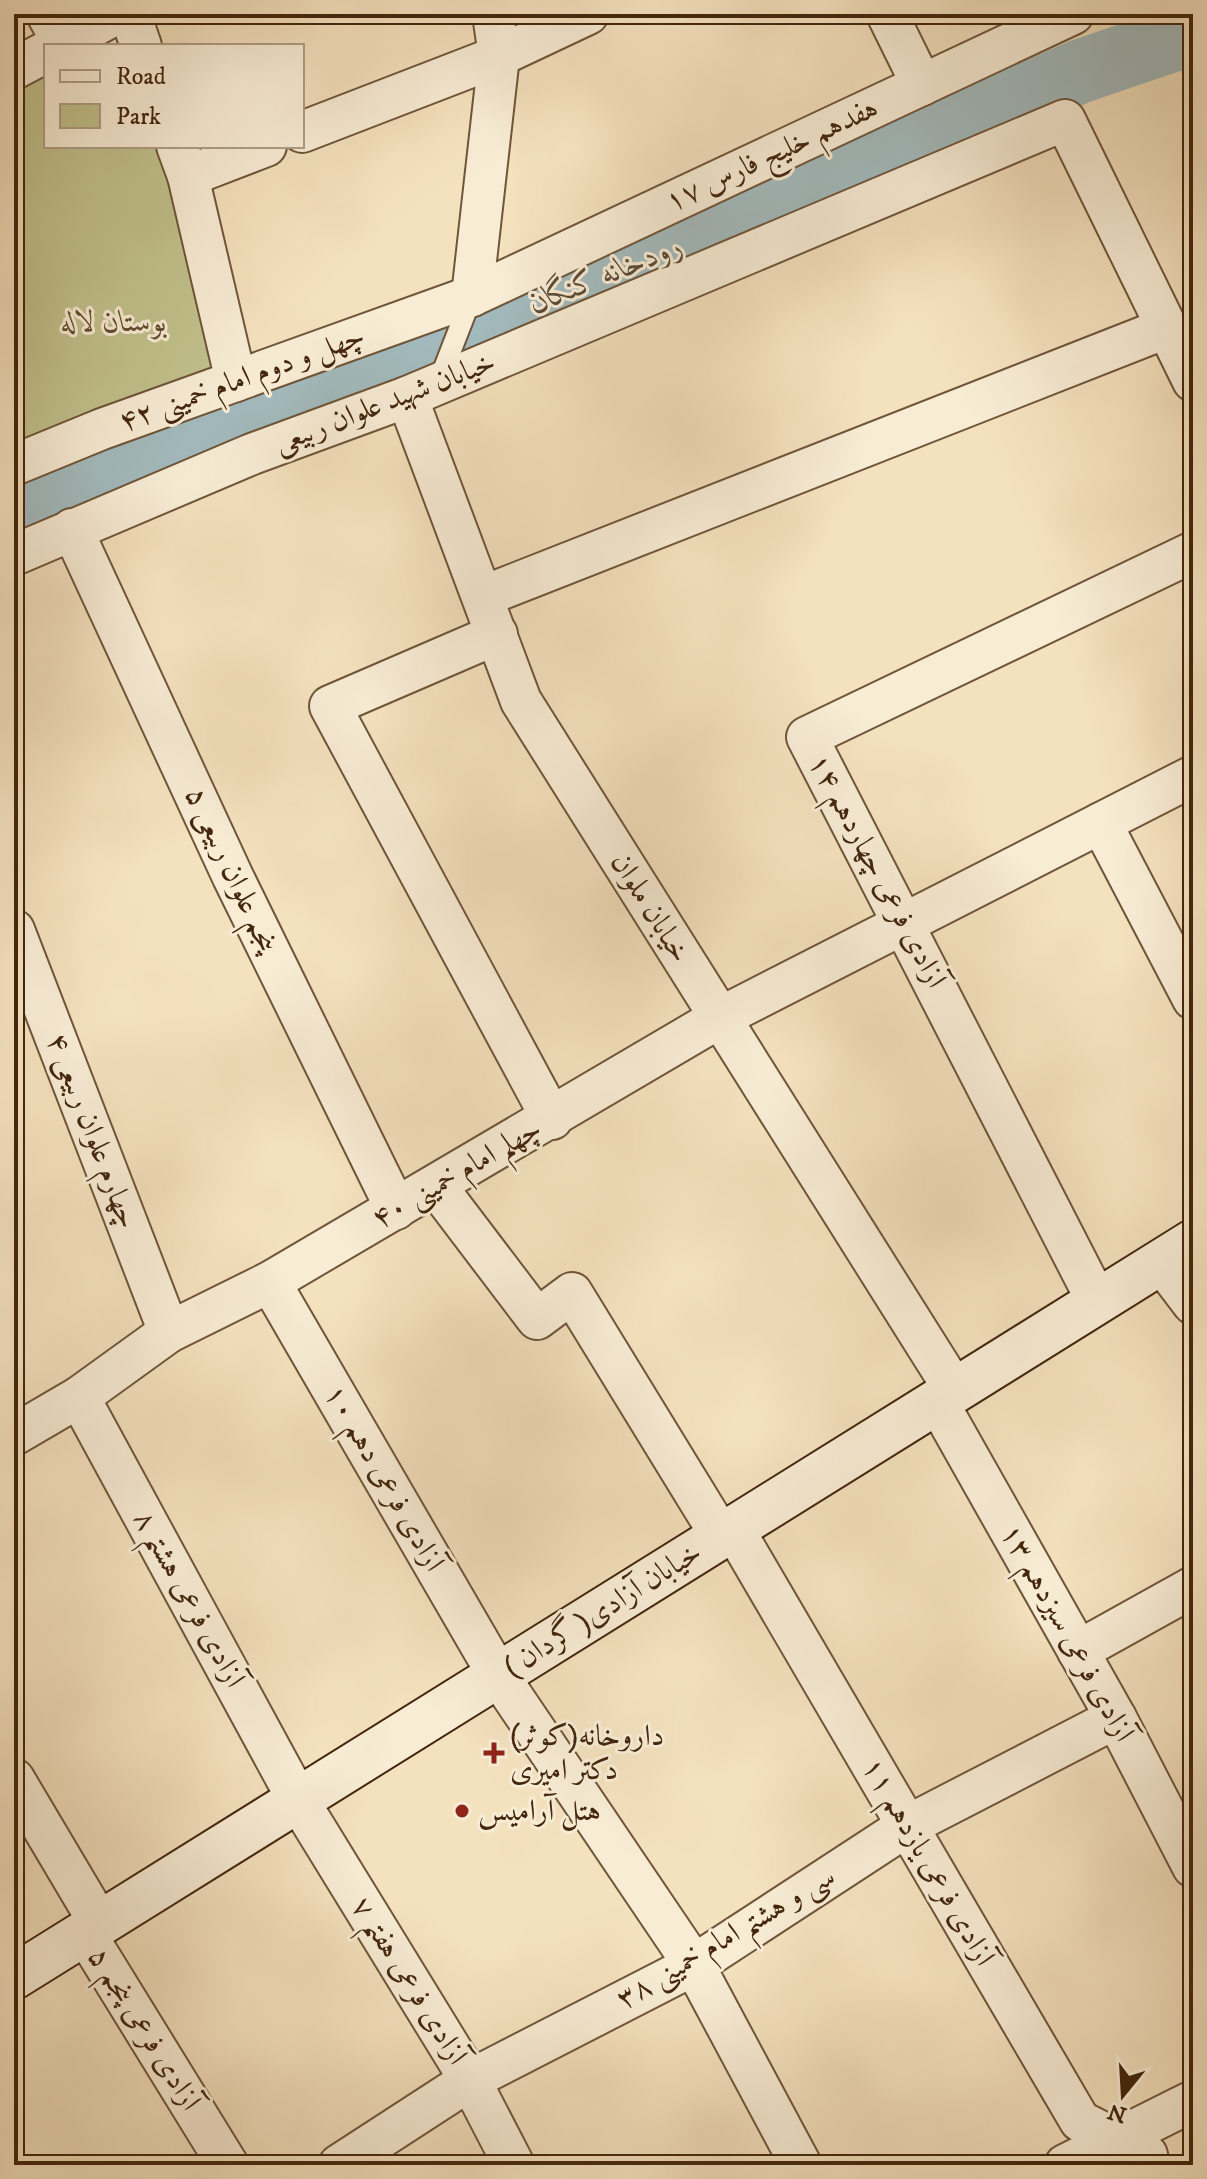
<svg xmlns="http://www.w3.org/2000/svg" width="1207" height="2179" viewBox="0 0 1207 2179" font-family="'IM FELL DW Pica',Amiri,serif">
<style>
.green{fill:#c1c18d;stroke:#82744d;stroke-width:2}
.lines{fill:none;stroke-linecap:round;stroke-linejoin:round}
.river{stroke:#a2babd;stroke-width:64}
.lane-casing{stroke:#6f5539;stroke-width:24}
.street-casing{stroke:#6f5539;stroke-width:44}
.secondary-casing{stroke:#43260d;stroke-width:48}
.lane{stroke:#f8ecd5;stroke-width:20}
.street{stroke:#f8ecd5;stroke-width:40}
.secondary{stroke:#f8ecd5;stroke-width:44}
.poi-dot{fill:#8f2418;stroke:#f8ecd5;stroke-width:3}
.labels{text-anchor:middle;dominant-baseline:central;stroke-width:6;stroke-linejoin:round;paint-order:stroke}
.street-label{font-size:30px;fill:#43260d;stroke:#f8ecd5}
.park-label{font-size:30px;font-style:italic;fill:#624d2d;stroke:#f8ecd5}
.poi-label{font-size:30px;fill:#43260d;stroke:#f8ecd5;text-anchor:start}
.water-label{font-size:32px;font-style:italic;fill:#5b4b39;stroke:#f8ecd5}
</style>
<rect width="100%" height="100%" fill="#f4e1be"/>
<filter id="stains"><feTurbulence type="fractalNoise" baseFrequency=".0025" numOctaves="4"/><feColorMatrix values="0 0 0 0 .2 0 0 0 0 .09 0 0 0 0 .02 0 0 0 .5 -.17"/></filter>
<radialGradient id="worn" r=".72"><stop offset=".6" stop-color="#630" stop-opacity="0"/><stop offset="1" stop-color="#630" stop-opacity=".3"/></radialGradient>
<!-- green -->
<polygon class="green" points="46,49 46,146 168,146 236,381 14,468 14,65"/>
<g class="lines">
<!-- river -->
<polyline class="river" points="14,508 58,487 660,255 1081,71 1193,33"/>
<!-- lane casing -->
<g class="lane-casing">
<polyline id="lane" points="439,381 472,296"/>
</g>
<!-- street casing -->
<g class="street-casing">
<g id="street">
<polyline points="47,14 63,43 116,14"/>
<polyline points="130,14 141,46"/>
<polyline points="887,14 922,85"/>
<polyline points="14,69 46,52"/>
<polyline points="302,132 499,56 588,14"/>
<polyline points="177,146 188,176 236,381"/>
<polyline points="188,176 266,146"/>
<polyline points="472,296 499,56 493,14"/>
<polyline points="407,397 521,701 954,1389"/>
<polyline points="14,465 102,429 472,296 1073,14"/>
<polyline points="72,529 233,877 396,1209"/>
<polyline points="14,555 252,454 407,397 1065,120 1193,381"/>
<polyline points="484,596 1166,328"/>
<polyline points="497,634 330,706 552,1119"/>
<polyline points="1101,823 1193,999"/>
<polyline points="14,930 169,1332"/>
<polyline points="436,1186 537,1319 572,1293 721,1536"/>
<polyline points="1161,1262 1193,1304"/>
<polyline points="270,1282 498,1675 694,1965 801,2165"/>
<polyline points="1097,1301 807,737 1193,552"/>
<polyline points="79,1397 298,1800 470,2080 514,2165"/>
<polyline points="937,1401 1116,1718 1193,1867"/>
<polyline points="14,1435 79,1397 169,1332 270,1282 719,1018 1193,776"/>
<polyline points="733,1528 1080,2121 1147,2155 1149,2165"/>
<polyline points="1078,1651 1193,1587"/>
<polyline points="14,1779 100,1924"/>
<polyline points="85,1933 228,2165"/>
<polyline points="339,2165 470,2080 694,1965 907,1826 1116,1718"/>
<polyline points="1065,2165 1193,2101"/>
</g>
</g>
<!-- secondary casing -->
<g class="secondary-casing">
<polyline id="secondary" points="14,1977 1193,1242"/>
</g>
<!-- lane -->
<use href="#lane" class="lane"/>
<!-- street -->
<use href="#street" class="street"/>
<!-- secondary -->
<use href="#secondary" class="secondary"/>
</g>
<!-- markers -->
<g class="poi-dot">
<path d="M490 1741h8v8h8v8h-8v8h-8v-8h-8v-8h8z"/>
<circle cx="462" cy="1811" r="8"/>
</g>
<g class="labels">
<!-- street labels -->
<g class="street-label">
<text transform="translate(772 155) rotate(-25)">هفدهم خلیج فارس ۱۷</text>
<text transform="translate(242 379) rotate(-20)">چهل و دوم امام خمینی ۴۲</text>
<text transform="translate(385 403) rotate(-21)">خیابان شهید علوان ربیعی</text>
<text transform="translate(231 870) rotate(65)">پنجم علوان ربیعی ۵</text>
<text transform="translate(877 871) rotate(62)">آزادی فرعی چهاردهم ۱۴</text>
<text transform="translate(650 908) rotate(58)">خیابان ملوان</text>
<text transform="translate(92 1131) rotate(69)">چهارم علوان ربیعی ۴</text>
<text transform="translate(457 1174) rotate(-30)">چهلم امام خمینی ۴۰</text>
<text transform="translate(384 1478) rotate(60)">آزادی فرعی دهم ۱۰</text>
<text transform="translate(189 1599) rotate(61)">آزادی فرعی هشتم ۸</text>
<text transform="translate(603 1610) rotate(-32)">خیابان آزادی( گردان )</text>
<text transform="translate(1067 1633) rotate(61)">آزادی فرعی سیزدهم ۱۳</text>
<text transform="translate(928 1862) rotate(60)">آزادی فرعی یازدهم ۱۱</text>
<text transform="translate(726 1938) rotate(-31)">سی و هشتم امام خمینی ۳۸</text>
<text transform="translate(409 1981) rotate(58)">آزادی فرعی هفتم ۷</text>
<text transform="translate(144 2029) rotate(58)">آزادی فرعی پنجم ۵</text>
</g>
<!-- park labels -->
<g class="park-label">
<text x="114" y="322">بوستان لاله</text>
</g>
<!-- poi labels -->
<g class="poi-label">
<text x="510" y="1736">داروخانه(کوثر)<tspan x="510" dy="34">دکتر امیری</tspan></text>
<text x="478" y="1811">هتل آرامیس</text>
</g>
<!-- water labels -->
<g class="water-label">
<text transform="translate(606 275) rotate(-22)">رودخانه کنگان</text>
</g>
</g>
<!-- margin -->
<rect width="1207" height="2179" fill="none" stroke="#f4e1be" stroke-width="48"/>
<rect x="16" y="16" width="1175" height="2147" fill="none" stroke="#43260d" stroke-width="4"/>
<rect x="24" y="24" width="1159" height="2131" fill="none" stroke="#43260d" stroke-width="2"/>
<!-- legend -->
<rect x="44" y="44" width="260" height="104" fill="#f8ecd5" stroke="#b09d85" stroke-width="2"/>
<rect x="60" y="70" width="40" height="12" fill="#f8ecd5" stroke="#b09d85" stroke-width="2"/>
<text x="116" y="84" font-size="24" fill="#43260d">Road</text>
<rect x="60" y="104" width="40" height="24" fill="#c1c18d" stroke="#b09d85" stroke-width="2"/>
<text x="116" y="124" font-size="24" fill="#43260d">Park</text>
<!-- north arrow -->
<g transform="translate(1123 2095) rotate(198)" stroke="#f8ecd5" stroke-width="6" paint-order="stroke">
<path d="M0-6L14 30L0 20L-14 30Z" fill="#43260d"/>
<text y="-12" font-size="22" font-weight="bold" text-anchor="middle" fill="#43260d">N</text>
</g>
<rect width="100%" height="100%" filter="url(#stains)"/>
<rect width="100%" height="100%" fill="url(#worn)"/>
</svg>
